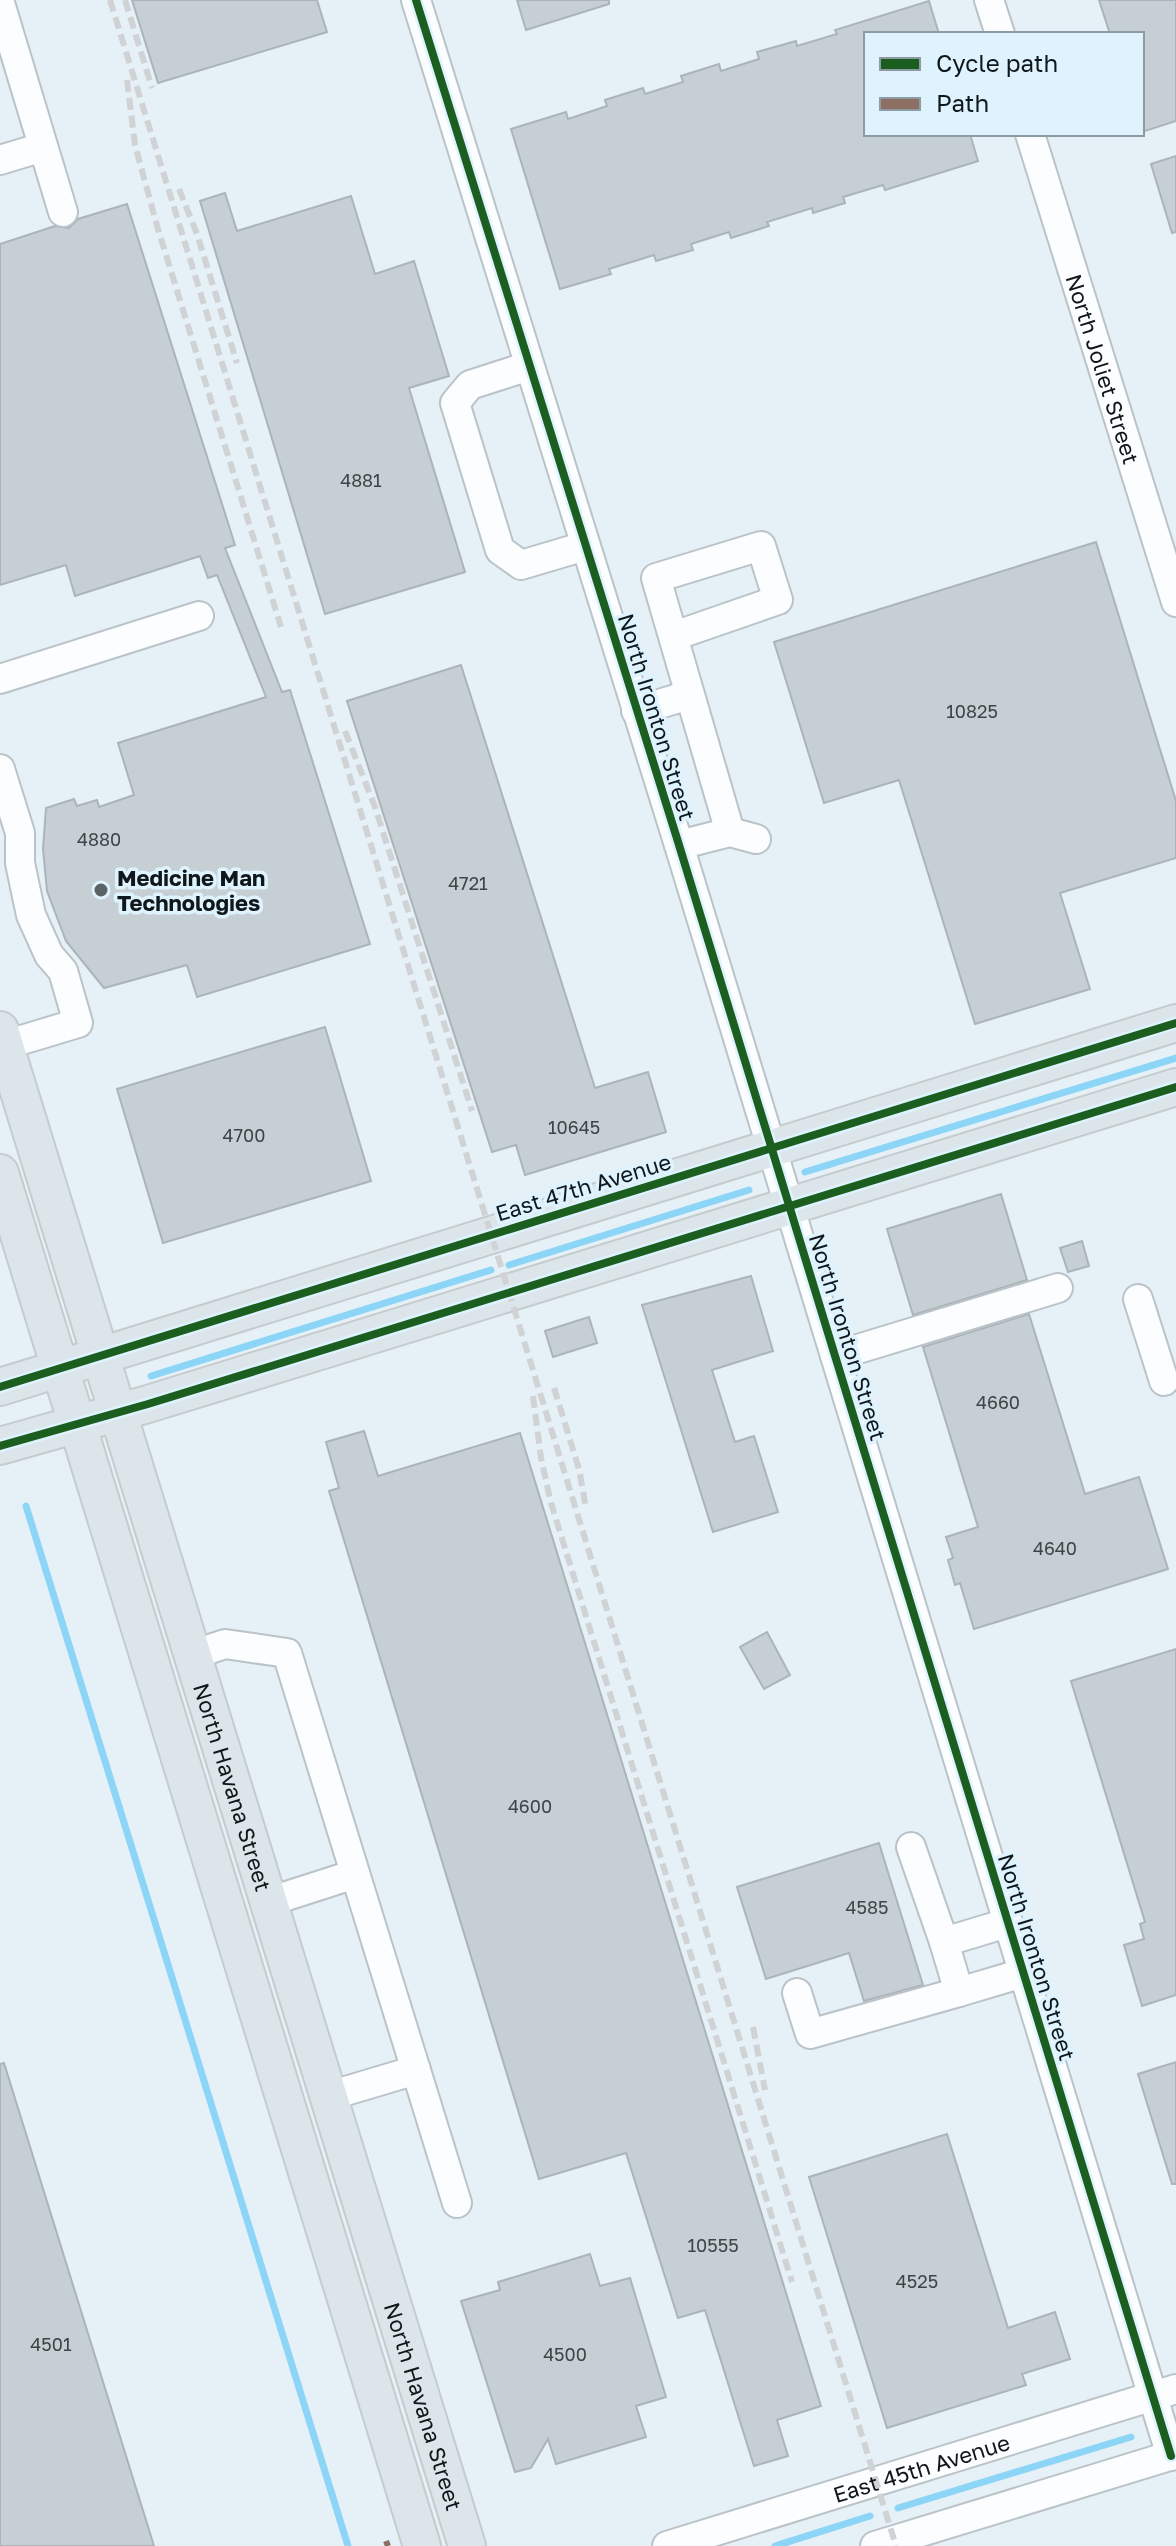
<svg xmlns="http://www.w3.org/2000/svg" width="1176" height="2546" viewBox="0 0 1176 2546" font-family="'Golos Text',sans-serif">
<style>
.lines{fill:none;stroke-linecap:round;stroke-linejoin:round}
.stream{stroke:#8dd5f6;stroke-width:7}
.building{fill:#c6cfd4;stroke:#abb4b9;stroke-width:2}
.minor-casing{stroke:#bac3c8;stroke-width:32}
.major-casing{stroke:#c6ccce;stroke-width:40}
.minor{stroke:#fbfdfe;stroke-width:28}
.major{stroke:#dce5e9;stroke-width:36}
.rail{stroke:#d0d2d4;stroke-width:6;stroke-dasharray:12 6;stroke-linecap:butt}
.quiet{stroke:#8d6e63;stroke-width:6;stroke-dasharray:12 6;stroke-linecap:butt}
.cycleway-casing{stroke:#def3fe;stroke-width:13}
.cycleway{stroke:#1b5e20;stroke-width:8}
.poi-dot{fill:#5b6368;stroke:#def3fe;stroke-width:3}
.labels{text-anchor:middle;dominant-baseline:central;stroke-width:7;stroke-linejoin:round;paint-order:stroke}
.number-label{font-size:18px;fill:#3e4549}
.street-label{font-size:22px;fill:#10171b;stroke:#def3fe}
.poi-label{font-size:22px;font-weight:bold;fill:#10171b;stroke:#def3fe;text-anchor:start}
</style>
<rect width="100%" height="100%" fill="#e5f1f7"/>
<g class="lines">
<!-- stream -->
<g class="stream">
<polyline points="805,1172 1176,1058"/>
<polyline points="509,1265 749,1190"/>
<polyline points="151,1376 491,1270"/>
<polyline points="26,1506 348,2546"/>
<polyline points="898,2508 1131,2437"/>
<polyline points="775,2546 870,2516"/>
</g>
</g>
<!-- building -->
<g class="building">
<polygon points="132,0 317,0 327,32 158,83"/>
<polygon points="517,0 609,0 609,4 526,30"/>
<polygon points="1099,0 1176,0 1176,121 1142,132 1142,34 1110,34"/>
<polygon points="929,1 939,34 866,34 866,134 970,134 978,161 885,190 883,185 843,197 845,203 813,213 812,208 767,222 769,226 731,238 729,232 691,244 693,250 656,261 654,255 609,269 611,274 560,289 511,129 566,112 568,119 607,106 605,100 643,88 645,94 683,82 681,76 719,64 721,71 759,59 757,52 796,41 797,46 837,34 835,30"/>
<polygon points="1176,156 1176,232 1172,233 1151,164"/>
<polygon points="225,193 237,231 351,196 375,274 414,261 449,376 409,388 465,572 325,614 200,201"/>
<polygon points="127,204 235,545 225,548 282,692 290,690 370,944 197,997 187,965 104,988 66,941 47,891 43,849 46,808 74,799 77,806 97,800 99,807 134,795 118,743 266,697 217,575 208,578 200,556 75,596 66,565 0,585 0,244 55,226 69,228 78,219"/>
<polygon points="1096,542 1176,801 1176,858 1060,893 1090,989 975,1024 899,780 824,803 774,642"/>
<polygon points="461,665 595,1088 648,1072 666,1132 525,1175 516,1145 492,1152 347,701"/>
<polygon points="325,1027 371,1181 163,1243 117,1089"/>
<polygon points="1001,1194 1027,1280 913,1315 887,1229"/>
<polygon points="1082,1241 1089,1266 1068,1272 1060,1248"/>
<polygon points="751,1276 773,1351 712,1370 735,1442 754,1436 778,1512 713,1532 642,1305"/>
<polygon points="1029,1314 1085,1494 1139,1477 1168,1569 974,1629 960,1583 955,1585 948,1560 953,1558 946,1537 978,1527 923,1347"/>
<polygon points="589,1317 597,1343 553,1357 545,1331"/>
<polygon points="364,1431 378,1476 520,1433 821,2406 777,2420 788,2456 754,2466 705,2310 678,2318 626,2153 539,2179 329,1491 339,1488 326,1442"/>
<polygon points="767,1632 790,1675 764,1689 740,1647"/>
<polygon points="1176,1649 1176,1995 1142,2006 1124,1945 1144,1939 1140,1924 1145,1922 1071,1681"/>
<polygon points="879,1843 923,1985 864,2001 849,1953 766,1979 737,1887"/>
<polygon points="1176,2062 1176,2184 1172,2184 1138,2074"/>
<polygon points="4,2063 154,2546 0,2546 0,2064"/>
<polygon points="947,2134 1008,2328 1055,2312 1070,2359 1022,2374 1026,2385 887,2428 809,2177"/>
<polygon points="590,2254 600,2286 630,2278 666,2397 636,2406 646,2437 556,2464 548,2439 531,2468 515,2472 461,2301 500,2290 498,2282"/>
</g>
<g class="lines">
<!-- minor casing -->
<g class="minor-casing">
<g id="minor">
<polyline points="416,0 679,845 1171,2456"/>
<polyline points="989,0 1000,34"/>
<polyline points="0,3 63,212"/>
<path id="s1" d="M1030,134L1176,602"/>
<polyline points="0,160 43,147"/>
<polyline points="529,366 470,385 455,403 500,550 521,565 585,546"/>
<polyline points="674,636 778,600 761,546 656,578 730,832"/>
<polyline points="0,679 199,616"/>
<polyline points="636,711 689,695"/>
<polyline points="0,769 20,833 20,863 31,915 49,955 63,971 78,1023 5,1045"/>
<polyline points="679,845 730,832 756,839"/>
<polyline points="1138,1299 1164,1381"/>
<polyline points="835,1356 1058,1288"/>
<polyline points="192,1655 225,1644 287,1653 457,2203"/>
<polyline points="911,1847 944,1942 1007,1923"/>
<polyline points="268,1902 355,1874"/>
<polyline points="959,1992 1023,1973"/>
<polyline points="797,1993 810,2034 959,1992 944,1942"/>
<polyline points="329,2096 416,2070"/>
<path id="s2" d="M667,2546L1176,2389"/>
<polyline points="875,2546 1176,2454"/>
</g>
</g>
<!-- major casing -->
<g class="major-casing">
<g id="major">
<path id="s3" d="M0,1030L467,2546"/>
<polyline points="0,1173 422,2546"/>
<polyline points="0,1387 1176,1023"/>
<polyline points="0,1446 148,1404 1176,1087"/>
</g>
</g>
<!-- minor -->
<use href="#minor" class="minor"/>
<!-- major -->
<use href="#major" class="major"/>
<!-- rail -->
<g class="rail">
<polyline points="110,0 896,2546"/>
<polyline points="125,0 152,88"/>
<polyline points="127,80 135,145 158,229 281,627"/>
<polyline points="179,189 197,234 237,363"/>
<polyline points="345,731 375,807 472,1111"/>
<polyline points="554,1388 579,1469 586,1508"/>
<polyline points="533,1396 541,1458 551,1503 792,2282"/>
<polyline points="753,2027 765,2090"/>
</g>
<!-- quiet -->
<polyline class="quiet" points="386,2541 388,2546"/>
<!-- cycleway casing -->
<g class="cycleway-casing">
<g id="cycleway">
<polyline points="416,0 679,845 1171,2456"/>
<polyline points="0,1387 1176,1023"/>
<polyline points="0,1446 148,1404 1176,1087"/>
</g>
</g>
<!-- cycleway -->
<use href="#cycleway" class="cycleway"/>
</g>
<!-- markers -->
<circle class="poi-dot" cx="101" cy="890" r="8"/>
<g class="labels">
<!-- number labels -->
<g class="number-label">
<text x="361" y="480">4881</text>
<text x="972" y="711">10825</text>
<text x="99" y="839">4880</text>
<text x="468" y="883">4721</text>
<text x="574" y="1127">10645</text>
<text x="244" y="1135">4700</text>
<text x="998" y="1402">4660</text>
<text x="1055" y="1548">4640</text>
<text x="530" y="1806">4600</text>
<text x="867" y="1907">4585</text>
<text x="713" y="2245">10555</text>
<text x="917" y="2281">4525</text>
<text x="51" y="2344">4501</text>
<text x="565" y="2354">4500</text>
</g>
<!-- street labels -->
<g class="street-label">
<text stroke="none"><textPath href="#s1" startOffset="246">North Joliet Street</textPath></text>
<text transform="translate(657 717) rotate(73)">North Ironton Street</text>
<text transform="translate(583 1187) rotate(-17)">East 47th Avenue</text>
<text transform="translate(848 1337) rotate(73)">North Ironton Street</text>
<text stroke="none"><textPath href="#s3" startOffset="792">North Havana Street</textPath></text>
<text transform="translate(1037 1957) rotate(73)">North Ironton Street</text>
<text stroke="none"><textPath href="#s3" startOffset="1440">North Havana Street</textPath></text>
<text stroke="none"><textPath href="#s2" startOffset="266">East 45th Avenue</textPath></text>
</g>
<!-- poi labels -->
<g class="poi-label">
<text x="117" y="877">Medicine Man<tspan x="117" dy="25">Technologies</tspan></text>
</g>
</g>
<!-- legend -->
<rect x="864" y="32" width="280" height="104" fill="#def3fe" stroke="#8c9ba3" stroke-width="2"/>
<rect x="880" y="58" width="40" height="12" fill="#1b5e20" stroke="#8c9ba3" stroke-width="2"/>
<text x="936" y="72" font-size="24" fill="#10171b">Cycle path</text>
<rect x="880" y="98" width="40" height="12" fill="#8d6e63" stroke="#8c9ba3" stroke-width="2"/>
<text x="936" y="112" font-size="24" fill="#10171b">Path</text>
</svg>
